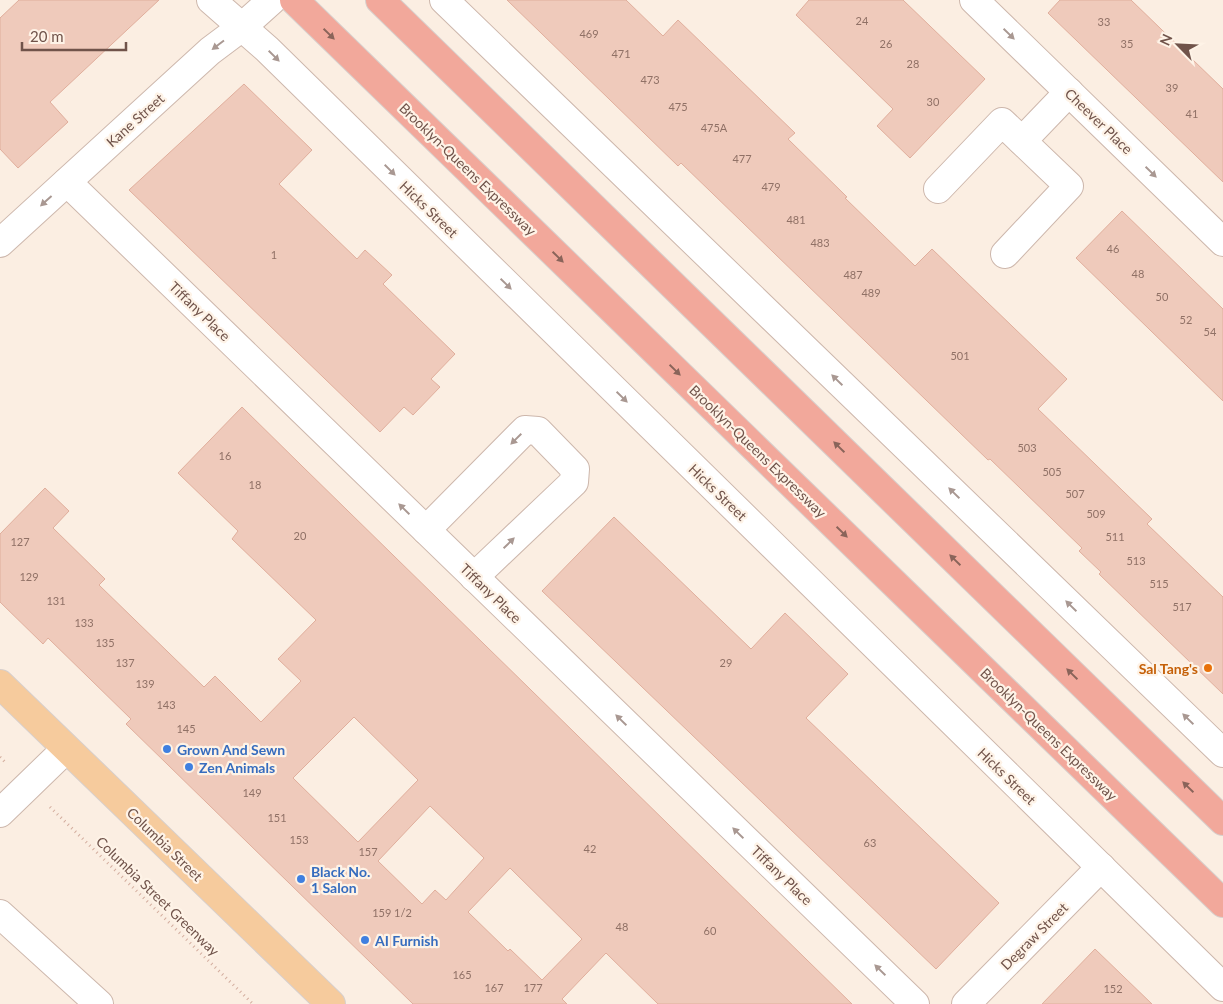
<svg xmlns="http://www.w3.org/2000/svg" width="1223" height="1004" viewBox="0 0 1223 1004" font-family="Lato,sans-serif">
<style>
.building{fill:#efcabb;stroke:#e0ae9c;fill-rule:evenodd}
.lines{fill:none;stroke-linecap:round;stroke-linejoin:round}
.minor-casing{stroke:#cdb7ac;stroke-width:30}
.major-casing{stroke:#d7cfcc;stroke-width:30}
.highway-casing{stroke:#d7cfcc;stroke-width:30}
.path{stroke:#d3ad9e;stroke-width:3;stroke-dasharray:1 4;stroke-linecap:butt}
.minor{stroke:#fff;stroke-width:28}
.major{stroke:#f6cb9d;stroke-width:28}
.highway{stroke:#f2a89b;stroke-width:28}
.oneway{fill:#8a645a}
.oneway2{fill:#a99892}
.food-dot{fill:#e8710a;stroke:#fef3e7;stroke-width:2}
.shop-dot{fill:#3f7fe0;stroke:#fef3e7;stroke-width:2}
.labels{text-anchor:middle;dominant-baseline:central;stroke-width:4.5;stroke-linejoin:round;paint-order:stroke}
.number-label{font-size:11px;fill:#907166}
.street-label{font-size:14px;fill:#70534a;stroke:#fef3e7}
.food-label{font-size:14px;font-weight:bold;fill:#c56008;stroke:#fef3e7;text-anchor:end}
.shop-label{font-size:14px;font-weight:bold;fill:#366cbe;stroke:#fef3e7;text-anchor:start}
</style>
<rect width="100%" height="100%" fill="#fbeee2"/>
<!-- building -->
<g class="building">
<polygon points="19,0 159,0 50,102 68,122 18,168 0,149 0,18"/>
<polygon points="507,0 626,0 663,36 678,20 795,133 788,139 847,197 845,198 915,266 932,249 1067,379 1038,409 1152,519 1147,524 1223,597 1223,694 1099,574 1101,572 1079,551 1082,548 990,459 988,460 681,163 678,166"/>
<polygon points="809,0 903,0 985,79 910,158 877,126 893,109 796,15"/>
<polygon points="1060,0 1131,0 1223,89 1223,182 1048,13"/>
<polygon points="244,84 312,150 279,184 357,259 365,250 392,275 383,284 455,354 431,379 440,387 413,415 404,407 380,432 129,190"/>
<polygon points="1122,211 1223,309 1223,401 1076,258"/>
<path d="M242,407L302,466L852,1004H658L606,953L562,999L567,1004H413L126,724L131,719L48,638L43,644L0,602V534L45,488L69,511L53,528L105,579L99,585L204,687L215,676L261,722L301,681L278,659L316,620L232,539L238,531L178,473ZM354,717L418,780L358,842L293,778ZM430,806L484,858L446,900L435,890L422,904L378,861ZM510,868L582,939L542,980L510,949L508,951L468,912Z"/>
<polygon points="614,517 751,649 785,613 848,674 806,718 999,903 936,969 542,591"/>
<polygon points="1095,949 1152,1004 1042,1004"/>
</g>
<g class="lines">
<!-- minor casing -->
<g class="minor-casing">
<g id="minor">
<polyline points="211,0 267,49 1223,987"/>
<polyline points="444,0 1223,753"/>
<polyline points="974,0 1223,242"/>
<polyline points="1022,141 1069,92"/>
<polyline points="67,182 915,1004"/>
<polyline points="938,189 1002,122 1069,186 1005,254"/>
<polyline points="0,243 210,51 242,27 272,0"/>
<polyline points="426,530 525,430 538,431 575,469 574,482 474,577"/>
<polyline points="0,813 66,749"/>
<polyline points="0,914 99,1004"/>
<polyline points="966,1004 1101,867"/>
</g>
</g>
<!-- major casing -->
<g class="major-casing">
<polyline id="major" points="0,684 331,1004"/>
</g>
<!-- highway casing -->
<g class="highway-casing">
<g id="highway">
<polyline points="294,0 1223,903"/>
<polyline points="380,0 1223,821"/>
</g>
</g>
<!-- path -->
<g class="path">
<polyline points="0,757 7,764"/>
<polyline points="50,807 253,1004"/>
</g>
<!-- minor -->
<use href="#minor" class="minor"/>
<!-- major -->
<use href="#major" class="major"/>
<!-- highway -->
<use href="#highway" class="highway"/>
</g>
<!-- one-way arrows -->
<defs><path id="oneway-solid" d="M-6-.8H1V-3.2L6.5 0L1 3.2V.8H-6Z" transform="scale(1.25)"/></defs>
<g class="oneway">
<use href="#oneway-solid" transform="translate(329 34) rotate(44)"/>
<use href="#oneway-solid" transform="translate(558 257) rotate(44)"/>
<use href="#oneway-solid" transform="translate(675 370) rotate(44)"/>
<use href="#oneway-solid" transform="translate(839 447) rotate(-136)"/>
<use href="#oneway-solid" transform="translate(842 532) rotate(44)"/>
<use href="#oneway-solid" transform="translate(955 560) rotate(-136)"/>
<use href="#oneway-solid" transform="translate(1072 674) rotate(-136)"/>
<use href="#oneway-solid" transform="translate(1188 787) rotate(-136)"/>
</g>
<g class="oneway2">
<use href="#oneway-solid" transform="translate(1009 34) rotate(44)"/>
<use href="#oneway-solid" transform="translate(218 45) rotate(143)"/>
<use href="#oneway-solid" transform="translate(274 56) rotate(45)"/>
<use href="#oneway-solid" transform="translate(390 170) rotate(45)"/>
<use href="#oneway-solid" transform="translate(1151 172) rotate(44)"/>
<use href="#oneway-solid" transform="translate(46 201) rotate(138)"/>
<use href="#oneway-solid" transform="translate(506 284) rotate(44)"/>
<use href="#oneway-solid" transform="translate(837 380) rotate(-136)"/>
<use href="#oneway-solid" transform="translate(622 397) rotate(44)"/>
<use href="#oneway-solid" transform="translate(516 439) rotate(135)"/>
<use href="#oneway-solid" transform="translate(954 493) rotate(-136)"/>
<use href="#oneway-solid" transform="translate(404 509) rotate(-136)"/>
<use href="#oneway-solid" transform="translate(509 543) rotate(-44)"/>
<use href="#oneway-solid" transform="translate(1071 606) rotate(-136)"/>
<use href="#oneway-solid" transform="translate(1188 719) rotate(-136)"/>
<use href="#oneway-solid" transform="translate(621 720) rotate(-136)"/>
<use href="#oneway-solid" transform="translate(738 833) rotate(-136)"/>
<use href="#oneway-solid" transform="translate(880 970) rotate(-136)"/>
</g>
<!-- markers -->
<circle class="food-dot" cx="1208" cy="668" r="5"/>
<g class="shop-dot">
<circle cx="167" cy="749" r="5"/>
<circle cx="189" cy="767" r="5"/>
<circle cx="301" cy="879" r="5"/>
<circle cx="365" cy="940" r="5"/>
</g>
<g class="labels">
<!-- number labels -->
<g class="number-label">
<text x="862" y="20">24</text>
<text x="1104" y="21">33</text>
<text x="589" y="33">469</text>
<text x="886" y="43">26</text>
<text x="1127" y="43">35</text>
<text x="621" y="53">471</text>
<text x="913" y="63">28</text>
<text x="650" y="79">473</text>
<text x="1172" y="87">39</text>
<text x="933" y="101">30</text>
<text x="678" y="106">475</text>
<text x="1192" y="113">41</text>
<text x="714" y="127">475A</text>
<text x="742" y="158">477</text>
<text x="771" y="186">479</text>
<text x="796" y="219">481</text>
<text x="820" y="242">483</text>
<text x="1113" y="248">46</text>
<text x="274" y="254">1</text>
<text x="1138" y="273">48</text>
<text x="853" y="274">487</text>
<text x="871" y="292">489</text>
<text x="1162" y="296">50</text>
<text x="1186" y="319">52</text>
<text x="1210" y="331">54</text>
<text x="960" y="355">501</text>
<text x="1027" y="447">503</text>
<text x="225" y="455">16</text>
<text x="1052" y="471">505</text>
<text x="255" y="484">18</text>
<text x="1075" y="493">507</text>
<text x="1096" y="513">509</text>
<text x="300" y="535">20</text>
<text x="1115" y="536">511</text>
<text x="20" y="541">127</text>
<text x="1136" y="560">513</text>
<text x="29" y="576">129</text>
<text x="1159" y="583">515</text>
<text x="56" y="600">131</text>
<text x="1182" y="606">517</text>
<text x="84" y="622">133</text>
<text x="105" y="642">135</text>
<text x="125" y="662">137</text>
<text x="726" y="662">29</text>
<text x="145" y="683">139</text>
<text x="166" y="704">143</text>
<text x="186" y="728">145</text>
<text x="252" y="792">149</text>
<text x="277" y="817">151</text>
<text x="299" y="839">153</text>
<text x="870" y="842">63</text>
<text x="590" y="848">42</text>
<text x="368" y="851">157</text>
<text x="392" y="912">159 1/2</text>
<text x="622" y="926">48</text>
<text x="710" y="930">60</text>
<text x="462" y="974">165</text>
<text x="494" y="987">167</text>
<text x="533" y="987">177</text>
<text x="1113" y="988">152</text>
</g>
<!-- street labels -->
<g class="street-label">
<text transform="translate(135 120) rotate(-42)">Kane Street</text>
<text transform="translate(1099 121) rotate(44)">Cheever Place</text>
<text transform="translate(468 169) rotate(44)">Brooklyn-Queens Expressway</text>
<text transform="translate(429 209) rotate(44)">Hicks Street</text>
<text transform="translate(200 311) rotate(44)">Tiffany Place</text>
<text transform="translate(758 451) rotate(44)">Brooklyn-Queens Expressway</text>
<text transform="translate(718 492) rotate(44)">Hicks Street</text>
<text transform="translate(491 593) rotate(44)">Tiffany Place</text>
<text transform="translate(1049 734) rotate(44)">Brooklyn-Queens Expressway</text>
<text transform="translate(1007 776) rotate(44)">Hicks Street</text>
<text transform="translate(165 844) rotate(44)">Columbia Street</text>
<text transform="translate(782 875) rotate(44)">Tiffany Place</text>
<text transform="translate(158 896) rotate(44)">Columbia Street Greenway</text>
<text transform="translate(1034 936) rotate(-45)">Degraw Street</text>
</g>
<!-- food labels -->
<g class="food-label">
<text x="1198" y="668">Sal Tang's</text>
</g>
<!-- shop labels -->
<g class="shop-label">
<text x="177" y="749">Grown And Sewn</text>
<text x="199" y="767">Zen Animals</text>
<text x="311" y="871">Black No.<tspan x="311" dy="16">1 Salon</tspan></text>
<text x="375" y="940">AI Furnish</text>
</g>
</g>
<!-- north arrow -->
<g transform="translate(1178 45) rotate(294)" stroke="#fef3e7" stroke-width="4" paint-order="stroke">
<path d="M0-4L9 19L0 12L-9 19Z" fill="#70534a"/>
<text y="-8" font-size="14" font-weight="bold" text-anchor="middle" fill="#70534a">N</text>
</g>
<!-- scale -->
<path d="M22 42v8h104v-8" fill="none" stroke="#70534a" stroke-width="2.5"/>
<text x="30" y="42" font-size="15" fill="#70534a" stroke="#fef3e7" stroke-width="4" paint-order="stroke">20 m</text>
</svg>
